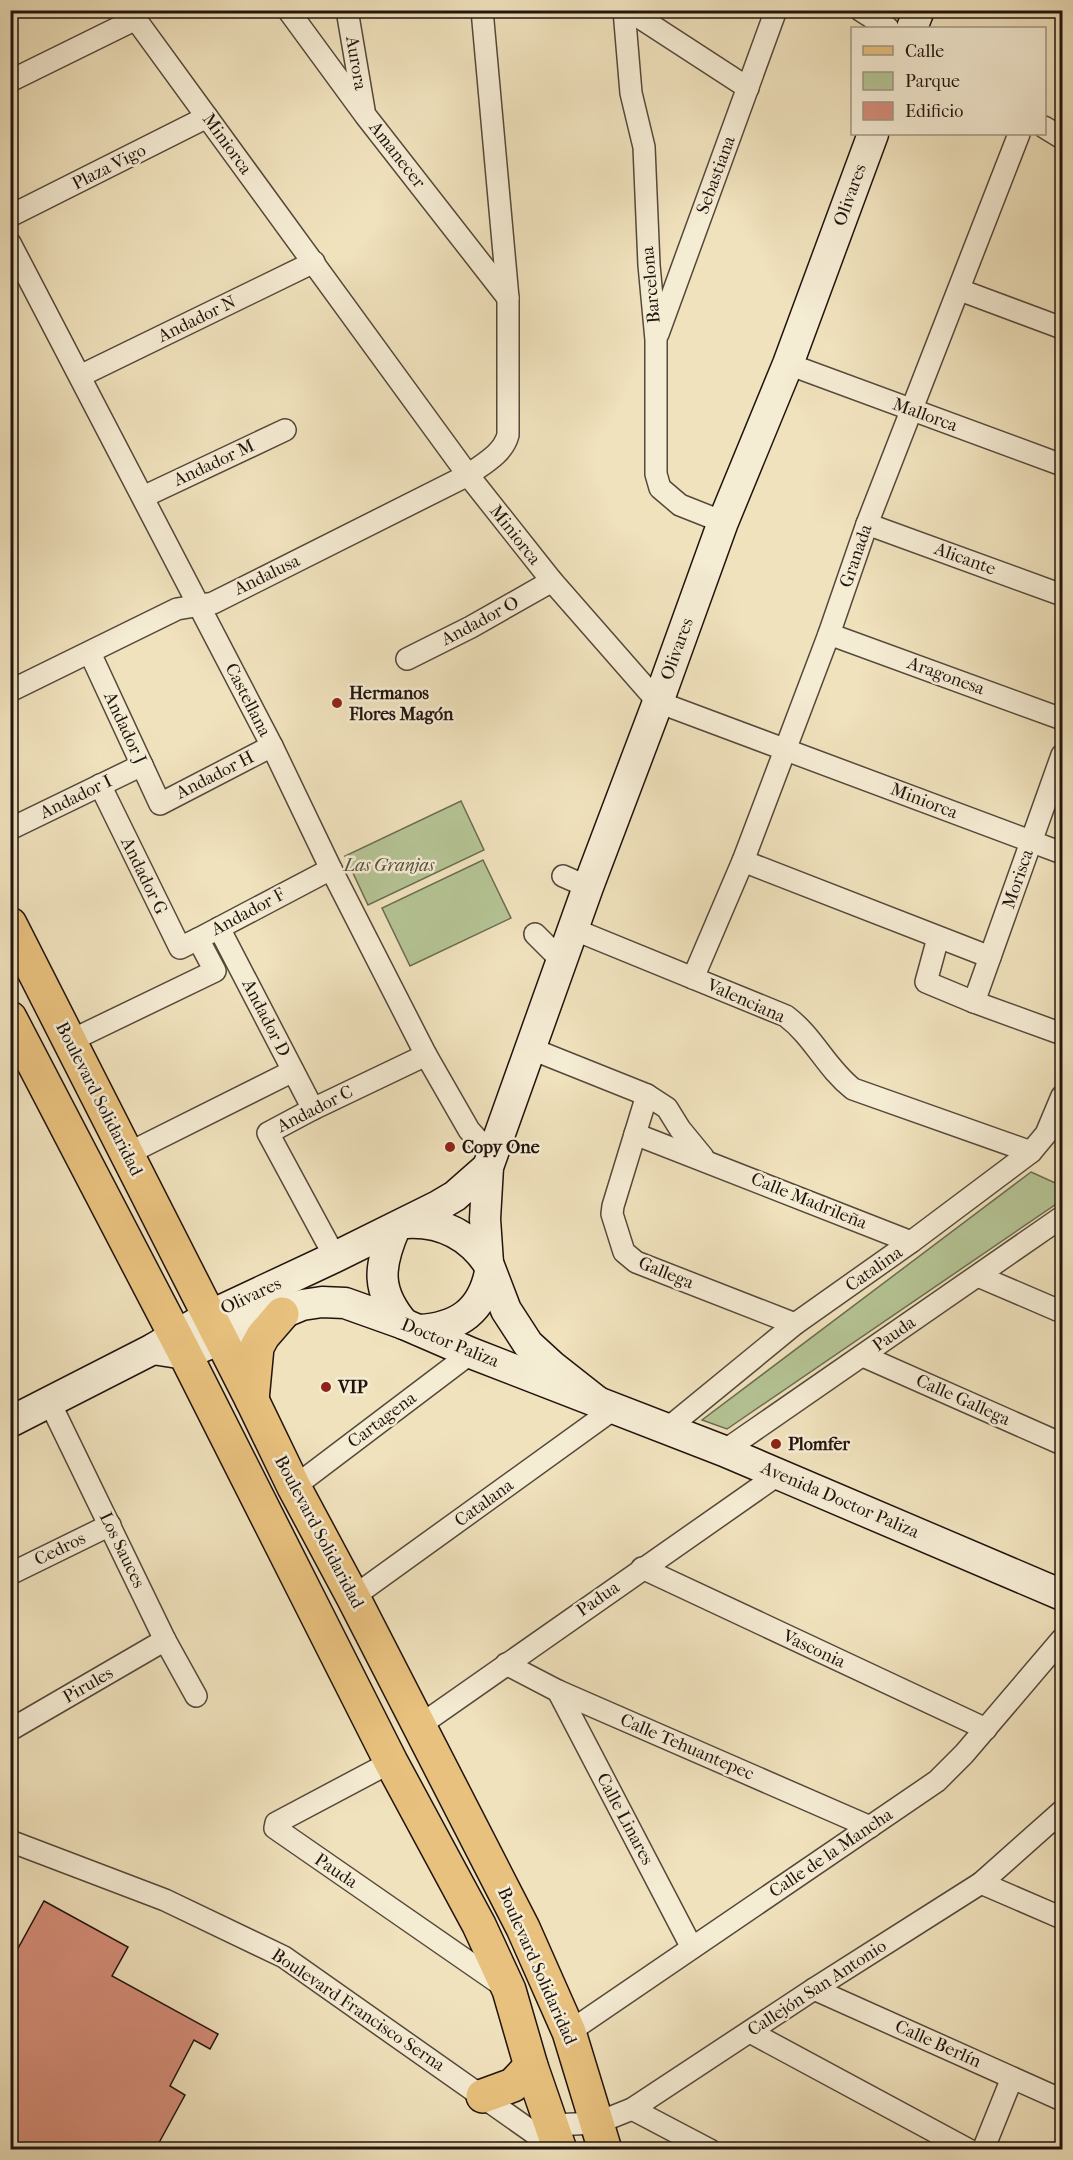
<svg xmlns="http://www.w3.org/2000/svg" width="1073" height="2160" viewBox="0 0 1073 2160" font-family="'IM FELL French Canon',serif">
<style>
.green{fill:#b5c495;stroke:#6b6c52;stroke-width:1.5}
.building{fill:#d58e7a;stroke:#21140e;stroke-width:1.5}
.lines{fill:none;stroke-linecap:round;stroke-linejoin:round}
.street-casing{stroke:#55483a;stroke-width:24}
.secondary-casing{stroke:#21140e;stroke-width:33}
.primary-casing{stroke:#21140e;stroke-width:36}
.street{stroke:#f5ecd4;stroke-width:21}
.secondary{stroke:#f5ecd4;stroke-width:30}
.primary{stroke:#e8c17e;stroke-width:33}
.poi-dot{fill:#8f2418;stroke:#f5ecd4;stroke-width:2}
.labels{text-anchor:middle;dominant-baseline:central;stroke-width:5;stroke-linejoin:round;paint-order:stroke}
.street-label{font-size:18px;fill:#21140e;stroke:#f5ecd4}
.poi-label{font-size:18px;font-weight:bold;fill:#21140e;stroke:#f5ecd4;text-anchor:start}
.park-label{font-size:18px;font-style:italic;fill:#55523d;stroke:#f5ecd4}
</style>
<rect width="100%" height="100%" fill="#f0e2bd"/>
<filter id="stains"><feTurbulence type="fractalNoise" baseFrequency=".00333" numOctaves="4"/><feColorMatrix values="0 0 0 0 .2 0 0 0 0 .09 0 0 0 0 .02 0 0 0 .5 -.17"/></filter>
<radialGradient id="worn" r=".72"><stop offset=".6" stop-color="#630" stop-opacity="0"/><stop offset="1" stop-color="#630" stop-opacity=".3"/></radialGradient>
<!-- green -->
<g class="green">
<polygon points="461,801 484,850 368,905 345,856"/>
<polygon points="483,860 511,918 410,966 382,908"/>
<polygon points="1031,1172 1062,1186 1062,1200 727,1429 702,1420"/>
</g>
<!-- building -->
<polygon class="building" points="44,1901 128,1947 112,1976 218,2034 210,2049 194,2040 170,2086 185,2095 155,2150 10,2150 10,1963"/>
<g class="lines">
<!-- street casing -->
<g class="street-casing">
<g id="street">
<polyline points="129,10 468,475 552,581 658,702 1062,853"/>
<polyline points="288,10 365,115 508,298"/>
<polyline points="347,10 364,110"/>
<polyline points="624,10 631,93 644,147 649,265 656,340 656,474 660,488 680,505 723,522"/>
<polyline points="628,10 748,88"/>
<polyline points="860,10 888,28"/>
<polyline points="10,81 136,19"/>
<polyline points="1044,127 1062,138"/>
<polyline points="10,216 207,117"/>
<polyline points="10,243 272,746 331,869 426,1055 469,1130 477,1139 494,1150"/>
<polyline points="960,290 1062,328"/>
<polyline points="658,334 776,10"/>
<polyline points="788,364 1062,465"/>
<polyline points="80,376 314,262"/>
<polyline points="143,497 285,430"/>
<polyline points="867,524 1062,595"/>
<polyline points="829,634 1062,719"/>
<polyline points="90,653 160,804 272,746"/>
<polyline points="407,659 471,627 552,581"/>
<path d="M10,691L177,609L213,603L468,475C483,464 503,454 508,435V298L482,10"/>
<polyline points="100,785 180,948 198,939"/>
<polyline points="10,829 142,765"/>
<polyline points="743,861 990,957"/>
<polyline points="563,876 588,887"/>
<polyline points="219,928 313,1109"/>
<path d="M573,929L786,1016C814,1037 826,1068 853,1089L1031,1152"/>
<polyline points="535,934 562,961"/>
<polyline points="938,938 926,982 974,1002 1062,1034"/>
<polyline points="693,978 743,861 829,634 867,524 1019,134"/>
<polyline points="974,1002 1062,755"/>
<polyline points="70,1041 215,971 198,939 331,869"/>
<polyline points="532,1049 647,1095 667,1108 680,1129 703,1157"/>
<polyline points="647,1095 613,1206 612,1214 624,1252 636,1262 795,1324"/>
<polyline points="635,1134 911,1242"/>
<polyline points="127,1154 293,1071"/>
<polyline points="335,1257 268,1133 313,1109 426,1055"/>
<polyline points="978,1276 1062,1312"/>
<polyline points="863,1356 1062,1444"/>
<polyline points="50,1403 165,1640 196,1696"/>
<polyline points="668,1428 795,1324 911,1242 1031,1152 1046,1134 1062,1096"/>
<polyline points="724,1451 1062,1217"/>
<polyline points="294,1487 471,1353"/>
<polyline points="642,1568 986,1729"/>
<polyline points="10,1574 110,1525"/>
<polyline points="353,1597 615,1408"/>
<polyline points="506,1664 558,1691 870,1827"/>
<polyline points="558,1691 691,1946"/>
<polyline points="419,1726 779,1474"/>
<polyline points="10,1730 165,1640"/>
<polyline points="391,1762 276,1823 275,1828 506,1988"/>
<polyline points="10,1841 165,1900 284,1957 558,2150"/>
<polyline points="981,1883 1062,1918"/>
<polyline points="814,1989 1062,2100"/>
<polyline points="569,2032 937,1781 964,1754 1062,1639"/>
<polyline points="750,2032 969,2150"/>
<polyline points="632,2109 710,2150"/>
<polyline points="552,2125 597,2123 632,2109 814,1989 981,1883 1062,1811"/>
<polyline points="983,2150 1012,2078"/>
</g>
</g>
<!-- secondary casing -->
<g class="secondary-casing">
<g id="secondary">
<polyline points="912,28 919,10"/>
<path d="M406,1223C440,1221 468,1234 488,1263"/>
<path d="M395,1228C378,1267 376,1291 404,1324"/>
<path d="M419,1330C457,1328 482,1312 490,1272"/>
<polyline points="153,1349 185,1354 302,1305 322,1302 345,1303 404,1324 471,1353 724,1451 1062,1595"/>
<polyline points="599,1403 552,1366 528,1344 506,1310 488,1263 485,1219 488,1167 588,887 658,702 723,522 788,364 873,134"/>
<polyline points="10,1422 153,1349 209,1316 335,1257 438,1206 455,1196 488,1167"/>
</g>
</g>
<!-- primary casing -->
<g class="primary-casing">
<g id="primary">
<polyline points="10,924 252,1400 294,1487 353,1597 523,1928 569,2032 605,2150"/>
<polyline points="10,1018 185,1354 391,1762 479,1925 509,1990 531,2066 560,2150"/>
<polyline points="252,1400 257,1347 263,1336 282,1314"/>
<polyline points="483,2096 513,2085 531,2066"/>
</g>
</g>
<!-- street -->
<use href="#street" class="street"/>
<!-- secondary -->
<use href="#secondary" class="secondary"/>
<!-- primary -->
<use href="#primary" class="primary"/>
</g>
<!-- markers -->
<g class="poi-dot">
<circle cx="337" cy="703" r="6"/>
<circle cx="450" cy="1147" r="6"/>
<circle cx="326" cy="1387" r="6"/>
<circle cx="776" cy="1444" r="6"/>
</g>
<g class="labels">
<!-- street labels -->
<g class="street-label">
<text transform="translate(356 63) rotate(80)">Aurora</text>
<text transform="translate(227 144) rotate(54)">Miniorca</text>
<text transform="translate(397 155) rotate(52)">Amanecer</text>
<text transform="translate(109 167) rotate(-27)">Plaza Vigo</text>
<text transform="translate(716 175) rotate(-70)">Sebastiana</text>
<text transform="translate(850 195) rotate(-70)">Olivares</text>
<text transform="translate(651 285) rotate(-95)">Barcelona</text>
<text transform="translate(197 319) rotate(-26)">Andador N</text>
<text transform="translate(925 415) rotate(20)">Mallorca</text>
<text transform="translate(214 463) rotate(-25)">Andador M</text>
<text transform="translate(515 535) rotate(52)">Miniorca</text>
<text transform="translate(856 556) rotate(-71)">Granada</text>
<text transform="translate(965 559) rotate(20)">Alicante</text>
<text transform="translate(267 575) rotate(-26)">Andalusa</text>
<text transform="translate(480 621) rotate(-28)">Andador O</text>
<text transform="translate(677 649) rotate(-70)">Olivares</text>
<text transform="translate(946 676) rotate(20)">Aragonesa</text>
<text transform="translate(248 700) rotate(63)">Castellana</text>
<text transform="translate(125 728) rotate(65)">Andador J</text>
<text transform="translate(215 775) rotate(-27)">Andador H</text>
<text transform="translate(76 797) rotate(-26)">Andador I</text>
<text transform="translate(924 801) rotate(21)">Miniorca</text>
<text transform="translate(144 876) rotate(64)">Andador G</text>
<text transform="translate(1018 879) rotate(-71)">Morisca</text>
<text transform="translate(248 912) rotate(-28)">Andador F</text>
<text transform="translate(746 1001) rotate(24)">Valenciana</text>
<text transform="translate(266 1018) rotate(63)">Andador D</text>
<text transform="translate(99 1099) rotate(63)">Boulevard Solidaridad</text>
<text transform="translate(315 1109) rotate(-27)">Andador C</text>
<text transform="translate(809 1201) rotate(22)">Calle Madrileña</text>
<text transform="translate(874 1269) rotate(-35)">Catalina</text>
<text transform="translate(666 1273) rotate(22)">Gallega</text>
<text transform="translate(251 1296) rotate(-25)">Olivares</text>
<text transform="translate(894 1334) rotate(-35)">Pauda</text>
<text transform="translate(450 1343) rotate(22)">Doctor Paliza</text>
<text transform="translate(963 1400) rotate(24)">Calle Gallega</text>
<text transform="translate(382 1420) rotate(-37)">Cartagena</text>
<text transform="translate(840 1500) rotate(23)">Avenida Doctor Paliza</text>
<text transform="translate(484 1503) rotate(-36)">Catalana</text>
<text transform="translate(319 1532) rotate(62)">Boulevard Solidaridad</text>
<text transform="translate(60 1549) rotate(-26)">Cedros</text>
<text transform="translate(122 1550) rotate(64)">Los Sauces</text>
<text transform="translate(598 1599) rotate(-35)">Padua</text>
<text transform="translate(814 1649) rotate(25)">Vasconia</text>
<text transform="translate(88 1685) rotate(-30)">Pirules</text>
<text transform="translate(687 1747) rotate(23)">Calle Tehuantepec</text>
<text transform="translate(625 1819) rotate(62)">Calle Linares</text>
<text transform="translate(831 1853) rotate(-34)">Calle de la Mancha</text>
<text transform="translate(336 1871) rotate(34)">Pauda</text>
<text transform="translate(537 1966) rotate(66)">Boulevard Solidaridad</text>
<text transform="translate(817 1988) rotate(-33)">Callejón San Antonio</text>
<text transform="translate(358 2010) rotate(34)">Boulevard Francisco Serna</text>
<text transform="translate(938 2044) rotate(24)">Calle Berlín</text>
</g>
<!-- poi labels -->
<g class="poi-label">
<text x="349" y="693">Hermanos<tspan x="349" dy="21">Flores Magón</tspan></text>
<text x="462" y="1147">Copy One</text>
<text x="338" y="1387">VIP</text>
<text x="788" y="1444">Plomfer</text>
</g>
<!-- park labels -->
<g class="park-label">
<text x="389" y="865">Las Granjas</text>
</g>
</g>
<!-- margin -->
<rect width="1073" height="2160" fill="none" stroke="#f0e2bd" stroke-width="36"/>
<rect x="12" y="12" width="1049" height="2136" fill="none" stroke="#21140e" stroke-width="3"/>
<rect x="18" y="18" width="1037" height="2124" fill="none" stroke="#21140e" stroke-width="1.5"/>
<!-- legend -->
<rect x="851" y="27" width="195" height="108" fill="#f5ecd4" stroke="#a09685" stroke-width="1.5"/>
<rect x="863" y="46" width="30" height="9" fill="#e8c17e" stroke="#a09685" stroke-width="1.5"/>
<text x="905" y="57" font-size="18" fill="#21140e">Calle</text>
<rect x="863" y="72" width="30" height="18" fill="#b5c495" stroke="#a09685" stroke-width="1.5"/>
<text x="905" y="87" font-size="18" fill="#21140e">Parque</text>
<rect x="863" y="102" width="30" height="18" fill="#d58e7a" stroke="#a09685" stroke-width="1.5"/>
<text x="905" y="117" font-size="18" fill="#21140e">Edificio</text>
<rect width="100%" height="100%" filter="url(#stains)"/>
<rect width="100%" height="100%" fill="url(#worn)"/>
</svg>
